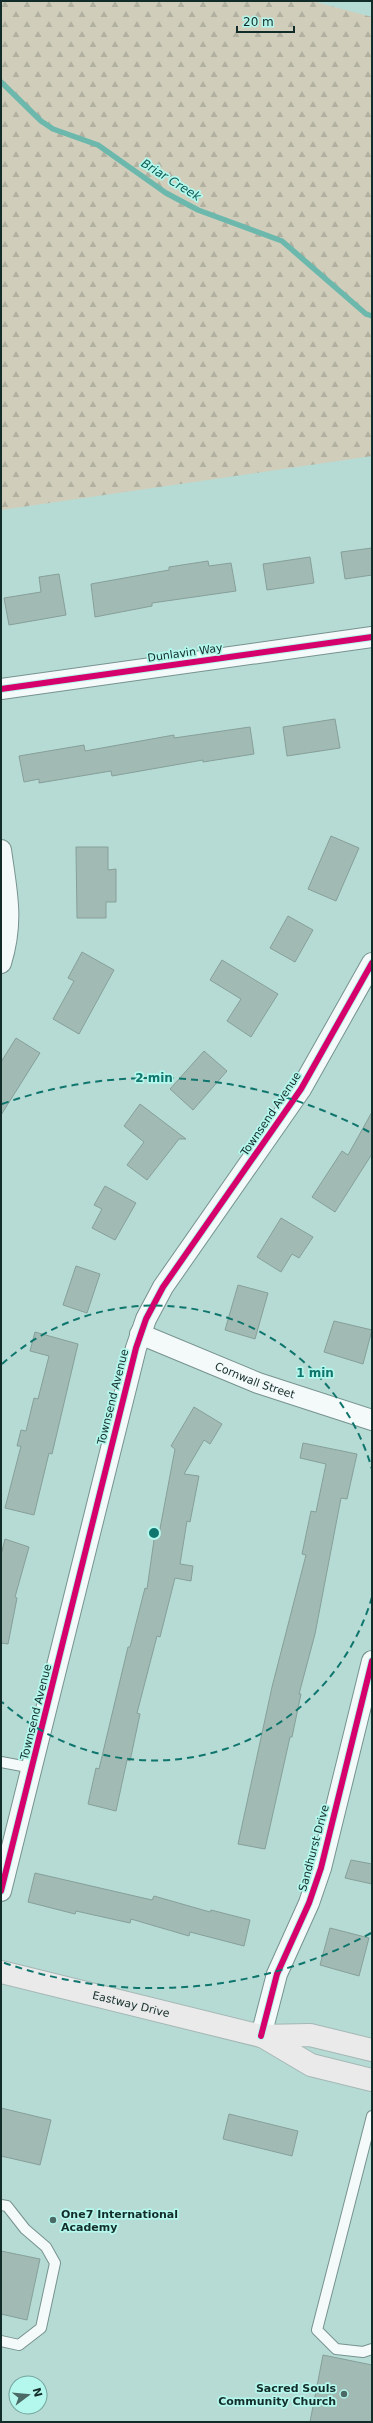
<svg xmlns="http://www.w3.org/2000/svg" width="373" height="2423" viewBox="0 0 373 2423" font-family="'DejaVu Sans',sans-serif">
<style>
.forest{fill:url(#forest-firs)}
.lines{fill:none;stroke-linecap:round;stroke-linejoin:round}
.stream{stroke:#6cb8ad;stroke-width:5.5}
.building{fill:#a1bbb4;stroke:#86a099}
.lane-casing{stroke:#76938f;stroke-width:12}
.street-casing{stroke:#76938f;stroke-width:22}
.primary-casing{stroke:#a5b8b5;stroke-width:24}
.lane{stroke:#f4f9f9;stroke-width:10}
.street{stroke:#f4f9f9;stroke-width:20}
.primary{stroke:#ebeaeb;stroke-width:22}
.cycleway-casing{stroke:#b4f7ec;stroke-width:8}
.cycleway{stroke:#d6006c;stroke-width:6}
.ring{fill:none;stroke:#0f766e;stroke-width:2;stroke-dasharray:7 5}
.poi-dot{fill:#4b6a65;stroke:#b4f7ec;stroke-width:1.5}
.labels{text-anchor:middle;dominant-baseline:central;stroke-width:3.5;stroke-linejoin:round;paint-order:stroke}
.street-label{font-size:11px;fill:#122d29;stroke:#b4f7ec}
.poi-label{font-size:11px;font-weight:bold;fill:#122d29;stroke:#b4f7ec;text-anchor:start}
.water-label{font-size:12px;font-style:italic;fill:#0a5b53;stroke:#b4f7ec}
.centre{fill:#0f766e;stroke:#b4f7ec;stroke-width:2}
.ring-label{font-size:12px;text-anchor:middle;font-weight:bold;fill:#0f766e;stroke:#b4f7ec;stroke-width:3.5;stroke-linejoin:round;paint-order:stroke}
</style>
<defs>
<pattern id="forest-firs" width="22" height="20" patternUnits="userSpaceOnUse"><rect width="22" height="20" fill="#d0cebb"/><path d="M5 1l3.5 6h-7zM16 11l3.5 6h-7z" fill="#b2b1a1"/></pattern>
</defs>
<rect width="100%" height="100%" fill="#b6dad4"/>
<!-- forest -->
<polygon class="forest" points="1,1 312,1 372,17 372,456 1,510"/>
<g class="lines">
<!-- stream -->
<polyline class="stream" points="1,82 41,121 53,129 98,145 166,193 198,210 282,241 366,314 372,316"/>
</g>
<!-- building -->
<g class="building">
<polygon points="372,548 372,575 345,579 341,552"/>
<polygon points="310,557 314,583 267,590 263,564"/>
<polygon points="208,561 209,566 231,563 236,591 152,603 152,606 95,617 91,584 169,570 169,567"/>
<polygon points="59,574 66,615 9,625 4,598 41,592 39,577"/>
<polygon points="335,719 340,748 287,756 283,727"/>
<polygon points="250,727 254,754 203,762 203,760 112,776 111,771 39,783 39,779 24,782 19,756 84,745 85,751 174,735 174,738"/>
<polygon points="331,836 359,848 336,901 308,889"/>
<polygon points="76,847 108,847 108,870 116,869 116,902 106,902 106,918 77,918"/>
<polygon points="288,916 313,930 295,962 270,948"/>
<polygon points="82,952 114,970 79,1034 53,1019 74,981 68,978"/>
<polygon points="222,960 278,994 251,1037 227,1021 241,999 210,980"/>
<polygon points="16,1038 40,1053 1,1115 1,1062"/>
<polygon points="204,1051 227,1071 193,1110 170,1089"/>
<polygon points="140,1104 186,1139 179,1139 147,1180 127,1165 144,1142 124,1126"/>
<polygon points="372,1112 372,1154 335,1212 312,1197 342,1151 348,1155"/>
<polygon points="105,1186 136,1203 115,1240 92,1228 102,1209 94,1205"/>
<polygon points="281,1218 313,1237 299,1258 292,1254 281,1272 257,1257"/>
<polygon points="76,1266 100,1274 87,1313 63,1305"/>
<polygon points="238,1285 268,1293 255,1339 225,1330"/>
<polygon points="334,1321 372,1330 363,1364 324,1352"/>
<polygon points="35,1332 78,1344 52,1454 49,1453 34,1515 5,1508 21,1446 17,1446 21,1430 26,1431 34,1398 38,1399 49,1356 30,1351"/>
<polygon points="194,1407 222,1424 210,1444 204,1440 184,1474 199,1476 190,1522 187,1521 180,1564 193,1566 191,1581 175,1578 160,1637 157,1636 137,1713 140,1714 130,1761 127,1760 116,1811 88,1804 96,1768 99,1769 128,1647 130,1647 145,1588 147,1589 155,1533 159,1534 175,1449 171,1446"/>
<polygon points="303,1443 357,1454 347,1499 341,1498 315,1634 299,1694 301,1694 292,1737 290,1737 265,1849 238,1844 272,1687 306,1555 302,1554 311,1511 316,1512 326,1464 300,1458"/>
<polygon points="5,1539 29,1547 15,1597 17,1598 8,1644 1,1643 1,1555"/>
<polygon points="351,1860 372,1864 372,1884 345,1878"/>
<polygon points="35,1873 152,1900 154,1896 210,1912 211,1910 250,1920 244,1946 190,1932 189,1936 131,1919 130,1923 76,1911 75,1914 28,1902"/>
<polygon points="330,1928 369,1938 359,1976 320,1965"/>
<polygon points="1,2108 51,2120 40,2165 1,2156"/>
<polygon points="229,2114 298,2131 292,2156 223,2139"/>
<polygon points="1,2251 40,2259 27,2320 1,2314"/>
<polygon points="323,2355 372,2365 372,2422 310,2422"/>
</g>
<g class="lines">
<!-- lane casing -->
<g class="lane-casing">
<g id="lane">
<polyline points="1,1762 33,1768"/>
<polyline points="372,2116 317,2330 336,2349 363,2352 372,2349"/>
<polyline points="1,2205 7,2206 25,2229 46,2247 55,2263 41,2328 19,2345 1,2341"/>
</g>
</g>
<!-- street casing -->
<g class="street-casing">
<g id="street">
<polyline points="1,689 372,637"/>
<path d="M1,850C7,893 14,921 1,963"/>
<path id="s1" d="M140,1334L258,1383L372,1420"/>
<polyline points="1,1891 136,1348 146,1319 163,1287 301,1089 372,963"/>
<polyline points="261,2036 277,1974 309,1903 321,1868 372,1661"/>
</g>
</g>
<!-- primary casing -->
<g class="primary-casing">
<g id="primary">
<path id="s2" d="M1,1972L261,2036L310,2035L372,2050"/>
<polyline points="262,2036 311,2065 372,2080"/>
</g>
</g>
<!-- lane -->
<use href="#lane" class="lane"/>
<!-- street -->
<use href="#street" class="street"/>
<!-- primary -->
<use href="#primary" class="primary"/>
<!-- cycleway casing -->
<g class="cycleway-casing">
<g id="cycleway">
<polyline points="1,689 372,637"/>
<polyline points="1,1891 136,1348 146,1319 163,1287 301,1089 372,963"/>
<polyline points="261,2036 277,1974 309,1903 321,1868 372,1661"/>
</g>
</g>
<!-- cycleway -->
<use href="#cycleway" class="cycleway"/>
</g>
<!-- distance rings -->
<g class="ring">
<path d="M372 1597A227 227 0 0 1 2 1702M2 1364A227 227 0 0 1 372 1469"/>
<path d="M371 1933A455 455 0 0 1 2 1962M2 1104A455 455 0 0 1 371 1133"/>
</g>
<!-- markers -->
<g class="poi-dot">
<circle cx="53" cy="2220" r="4"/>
<circle cx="344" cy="2394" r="4"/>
</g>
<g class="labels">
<!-- street labels -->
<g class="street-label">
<text transform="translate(185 653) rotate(-8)">Dunlavin Way</text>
<text transform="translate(271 1114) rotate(-56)">Townsend Avenue</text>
<text stroke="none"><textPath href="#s1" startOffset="124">Cornwall Street</textPath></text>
<text transform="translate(113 1397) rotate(-76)">Townsend Avenue</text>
<text transform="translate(36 1712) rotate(-76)">Townsend Avenue</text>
<text transform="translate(314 1848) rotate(-75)">Sandhurst Drive</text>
<text stroke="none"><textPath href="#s2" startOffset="134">Eastway Drive</textPath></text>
</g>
<!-- poi labels -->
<g class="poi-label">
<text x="61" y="2214">One7 International<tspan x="61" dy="13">Academy</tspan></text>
<text x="336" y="2388" text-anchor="end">Sacred Souls<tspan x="336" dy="13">Community Church</tspan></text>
</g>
<!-- water labels -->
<g class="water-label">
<text transform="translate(171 180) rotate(32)">Briar Creek</text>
</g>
</g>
<circle cx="154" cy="1533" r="6" class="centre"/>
<g class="ring-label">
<text x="154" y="1082">2 min</text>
<text x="315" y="1377">1 min</text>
</g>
<!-- border -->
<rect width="373" height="2423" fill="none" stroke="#122d29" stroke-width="4"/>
<!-- north arrow -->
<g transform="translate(28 2395) rotate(74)"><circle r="19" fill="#b4f7ec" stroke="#73a69e"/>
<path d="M0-3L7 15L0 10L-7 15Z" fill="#4b6a65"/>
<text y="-6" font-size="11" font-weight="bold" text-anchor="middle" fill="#122d29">N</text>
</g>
<!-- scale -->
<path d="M237 26v6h57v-6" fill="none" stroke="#122d29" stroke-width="2"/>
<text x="243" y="26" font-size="12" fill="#122d29" stroke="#b4f7ec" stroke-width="3" paint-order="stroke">20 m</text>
</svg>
